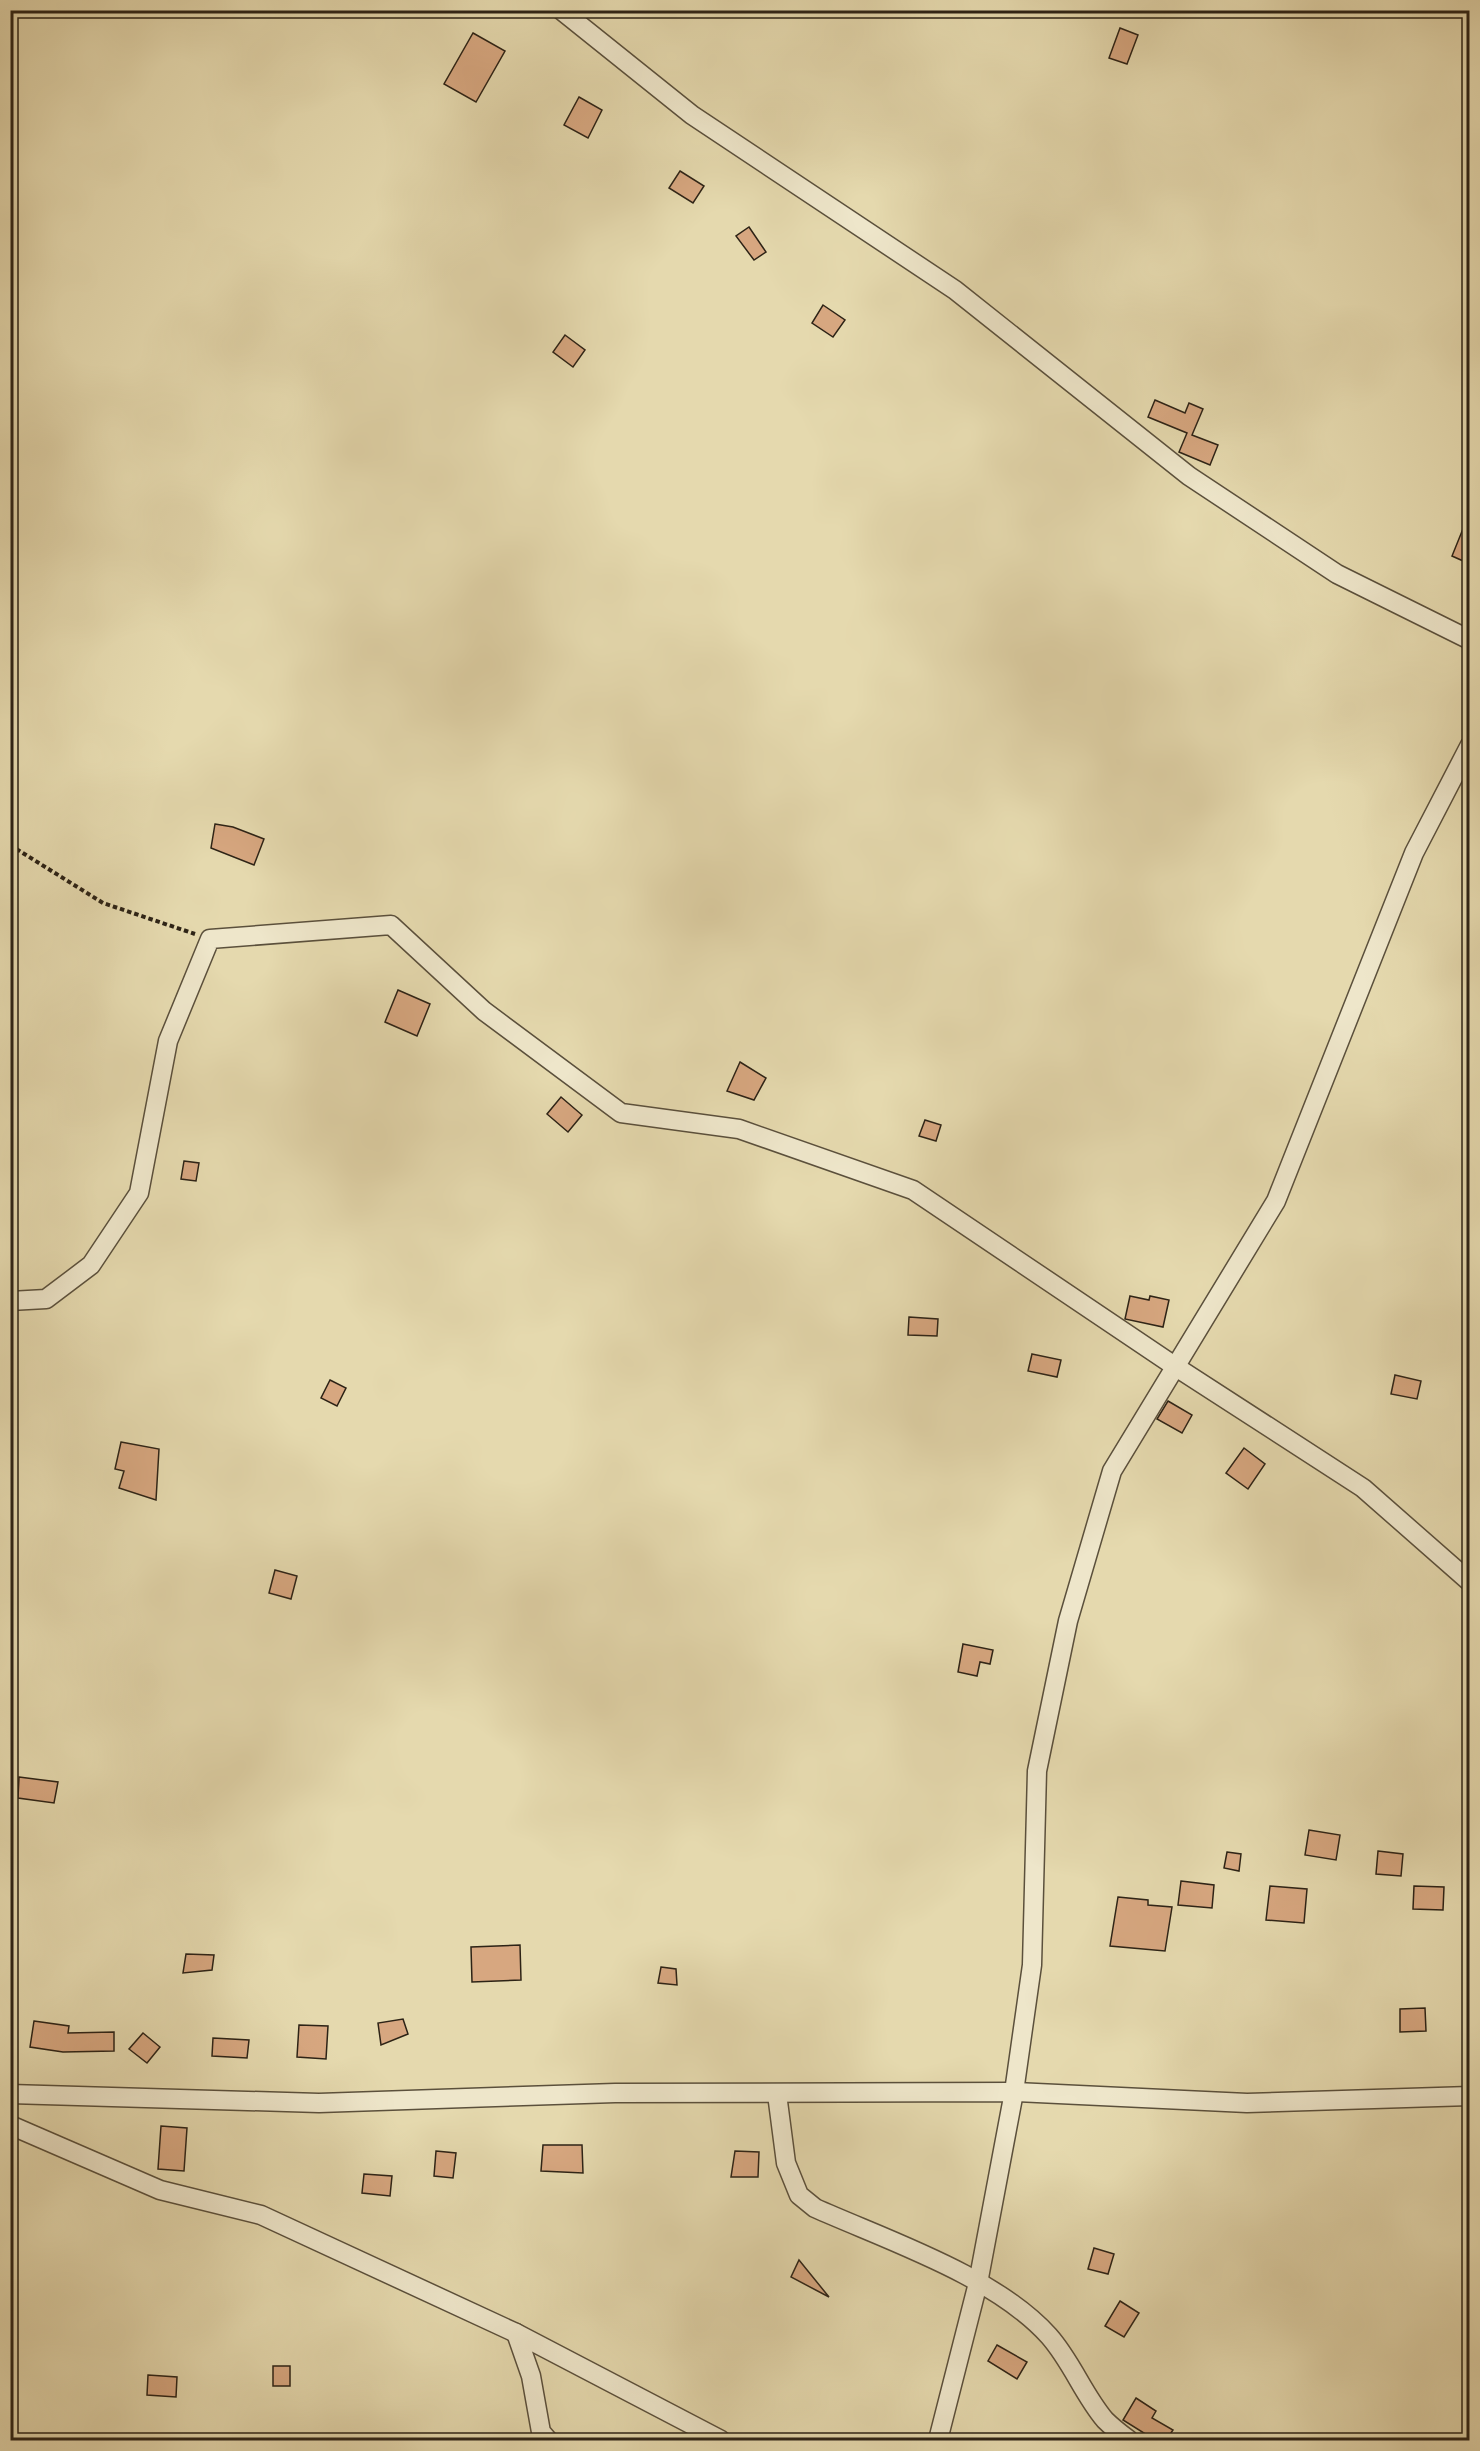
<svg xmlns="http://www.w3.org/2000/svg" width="1480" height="2451" viewBox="0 0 1480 2451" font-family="Cardo,serif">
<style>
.building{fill:#d7a780;stroke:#2d2316;stroke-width:1.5}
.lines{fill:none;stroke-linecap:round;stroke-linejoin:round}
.street-casing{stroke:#5b503c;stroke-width:21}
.path{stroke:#2d2316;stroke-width:4;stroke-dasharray:4.5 3;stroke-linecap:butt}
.street{stroke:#eee6ca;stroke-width:18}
</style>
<rect width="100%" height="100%" fill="#e5d9ae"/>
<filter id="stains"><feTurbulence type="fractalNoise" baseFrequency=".00333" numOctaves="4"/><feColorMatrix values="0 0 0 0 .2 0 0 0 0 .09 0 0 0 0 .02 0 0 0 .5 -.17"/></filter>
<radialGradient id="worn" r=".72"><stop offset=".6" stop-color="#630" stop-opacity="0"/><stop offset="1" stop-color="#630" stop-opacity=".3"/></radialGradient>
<!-- building -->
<g class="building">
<polygon points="1120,28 1138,35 1127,64 1109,58"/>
<polygon points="473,33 505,51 476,102 444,84"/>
<polygon points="579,97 602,110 588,138 564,125"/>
<polygon points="680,171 704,186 693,203 669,188"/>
<polygon points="749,227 766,252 754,260 736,236"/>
<polygon points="823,305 845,320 833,337 812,323"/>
<polygon points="565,335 585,350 573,367 553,352"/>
<polygon points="1155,400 1185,413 1189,403 1203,409 1192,435 1218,445 1210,465 1179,452 1187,433 1148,417"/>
<polygon points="1469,514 1470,514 1470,564 1452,556"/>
<polygon points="215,824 233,827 264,839 254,865 211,848"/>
<polygon points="398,990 430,1004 417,1036 385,1022"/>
<polygon points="740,1062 766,1078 754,1100 727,1091"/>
<polygon points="561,1097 582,1115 568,1132 547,1114"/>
<polygon points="925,1120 941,1125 936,1141 919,1136"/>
<polygon points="184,1161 199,1163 196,1181 181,1179"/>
<polygon points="1130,1296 1149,1300 1150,1296 1169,1300 1163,1327 1125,1319"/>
<polygon points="909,1317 938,1319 937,1336 908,1335"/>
<polygon points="1032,1354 1061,1360 1057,1377 1028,1371"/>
<polygon points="1395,1375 1421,1381 1417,1399 1391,1394"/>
<polygon points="330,1380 346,1388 337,1406 321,1398"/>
<polygon points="1168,1401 1192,1415 1182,1433 1157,1419"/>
<polygon points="121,1442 159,1449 156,1500 119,1488 124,1471 115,1469"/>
<polygon points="1244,1448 1265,1464 1248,1489 1226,1473"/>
<polygon points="275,1570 297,1576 291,1599 269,1593"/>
<polygon points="963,1644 993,1650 990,1664 980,1662 977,1676 958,1672"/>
<polygon points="19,1777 58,1782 54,1803 18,1798"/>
<polygon points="1309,1830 1340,1835 1336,1860 1305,1855"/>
<polygon points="1378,1851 1403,1854 1401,1876 1376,1874"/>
<polygon points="1227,1852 1241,1854 1239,1871 1224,1868"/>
<polygon points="1181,1881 1214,1885 1212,1908 1178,1905"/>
<polygon points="1270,1886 1307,1889 1304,1923 1266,1920"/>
<polygon points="1414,1886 1444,1887 1443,1910 1413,1909"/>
<polygon points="1118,1897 1148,1900 1148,1905 1172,1907 1165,1951 1110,1946"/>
<polygon points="520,1945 521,1980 472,1982 471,1947"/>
<polygon points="186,1954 214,1955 212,1970 183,1973"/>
<polygon points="661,1967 676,1969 677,1985 658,1983"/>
<polygon points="1425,2008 1426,2031 1400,2032 1400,2009"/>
<polygon points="403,2019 408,2034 381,2045 378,2023"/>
<polygon points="34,2021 69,2026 68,2033 114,2032 114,2051 63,2052 30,2047"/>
<polygon points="299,2025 328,2026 326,2059 297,2057"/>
<polygon points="143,2033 160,2047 147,2063 129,2049"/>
<polygon points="213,2038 249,2040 247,2058 212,2056"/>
<polygon points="161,2126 187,2128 184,2171 158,2169"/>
<polygon points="543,2145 582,2145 583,2173 541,2171"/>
<polygon points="436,2151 456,2153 453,2178 434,2176"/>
<polygon points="735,2151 759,2152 758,2177 731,2177"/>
<polygon points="364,2174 392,2176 390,2196 362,2193"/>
<polygon points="1094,2248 1114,2254 1108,2274 1088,2269"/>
<polygon points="799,2260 829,2297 791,2277"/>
<polygon points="1120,2301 1139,2313 1124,2337 1105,2326"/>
<polygon points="997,2345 1027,2362 1017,2379 988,2361"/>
<rect x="273" y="2366" width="17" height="20"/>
<polygon points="148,2375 177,2377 176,2397 147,2395"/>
<polygon points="1136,2398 1156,2411 1152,2418 1173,2430 1166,2440 1155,2440 1123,2420"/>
</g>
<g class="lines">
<!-- street casing -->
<g class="street-casing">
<g id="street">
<polyline points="561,10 692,115 955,290 1189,476 1337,574 1470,640"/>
<polyline points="10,1301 46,1299 91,1265 139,1193 168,1041 210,939 391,925 484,1011 621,1113 739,1129 913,1190 1176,1367 1363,1488 1470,1582"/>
<polyline points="10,2094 319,2103 615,2093 1014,2092 1247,2103 1470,2096"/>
<path d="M777,2094L786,2163L799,2195L815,2208C889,2241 995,2276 1049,2336C1072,2362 1083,2394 1105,2420C1112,2427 1121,2434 1129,2440"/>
<polyline points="10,2125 160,2190 261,2215 516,2333 721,2440"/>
<polyline points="516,2333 531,2376 541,2432 548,2440"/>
<polyline points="938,2440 978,2283 1014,2092 1032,1965 1037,1771 1068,1621 1112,1471 1276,1201 1414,853 1470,745"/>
</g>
</g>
<!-- path -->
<polyline class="path" points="10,845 103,903 195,934"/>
<!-- street -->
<use href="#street" class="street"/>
</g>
<!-- margin -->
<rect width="1480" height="2451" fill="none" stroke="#e5d9ae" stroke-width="36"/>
<rect x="12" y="12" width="1456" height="2427" fill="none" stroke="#2d2316" stroke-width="3"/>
<rect x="18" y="18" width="1444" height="2415" fill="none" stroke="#2d2316" stroke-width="1.5"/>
<rect width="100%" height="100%" filter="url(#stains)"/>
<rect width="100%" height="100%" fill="url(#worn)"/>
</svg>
